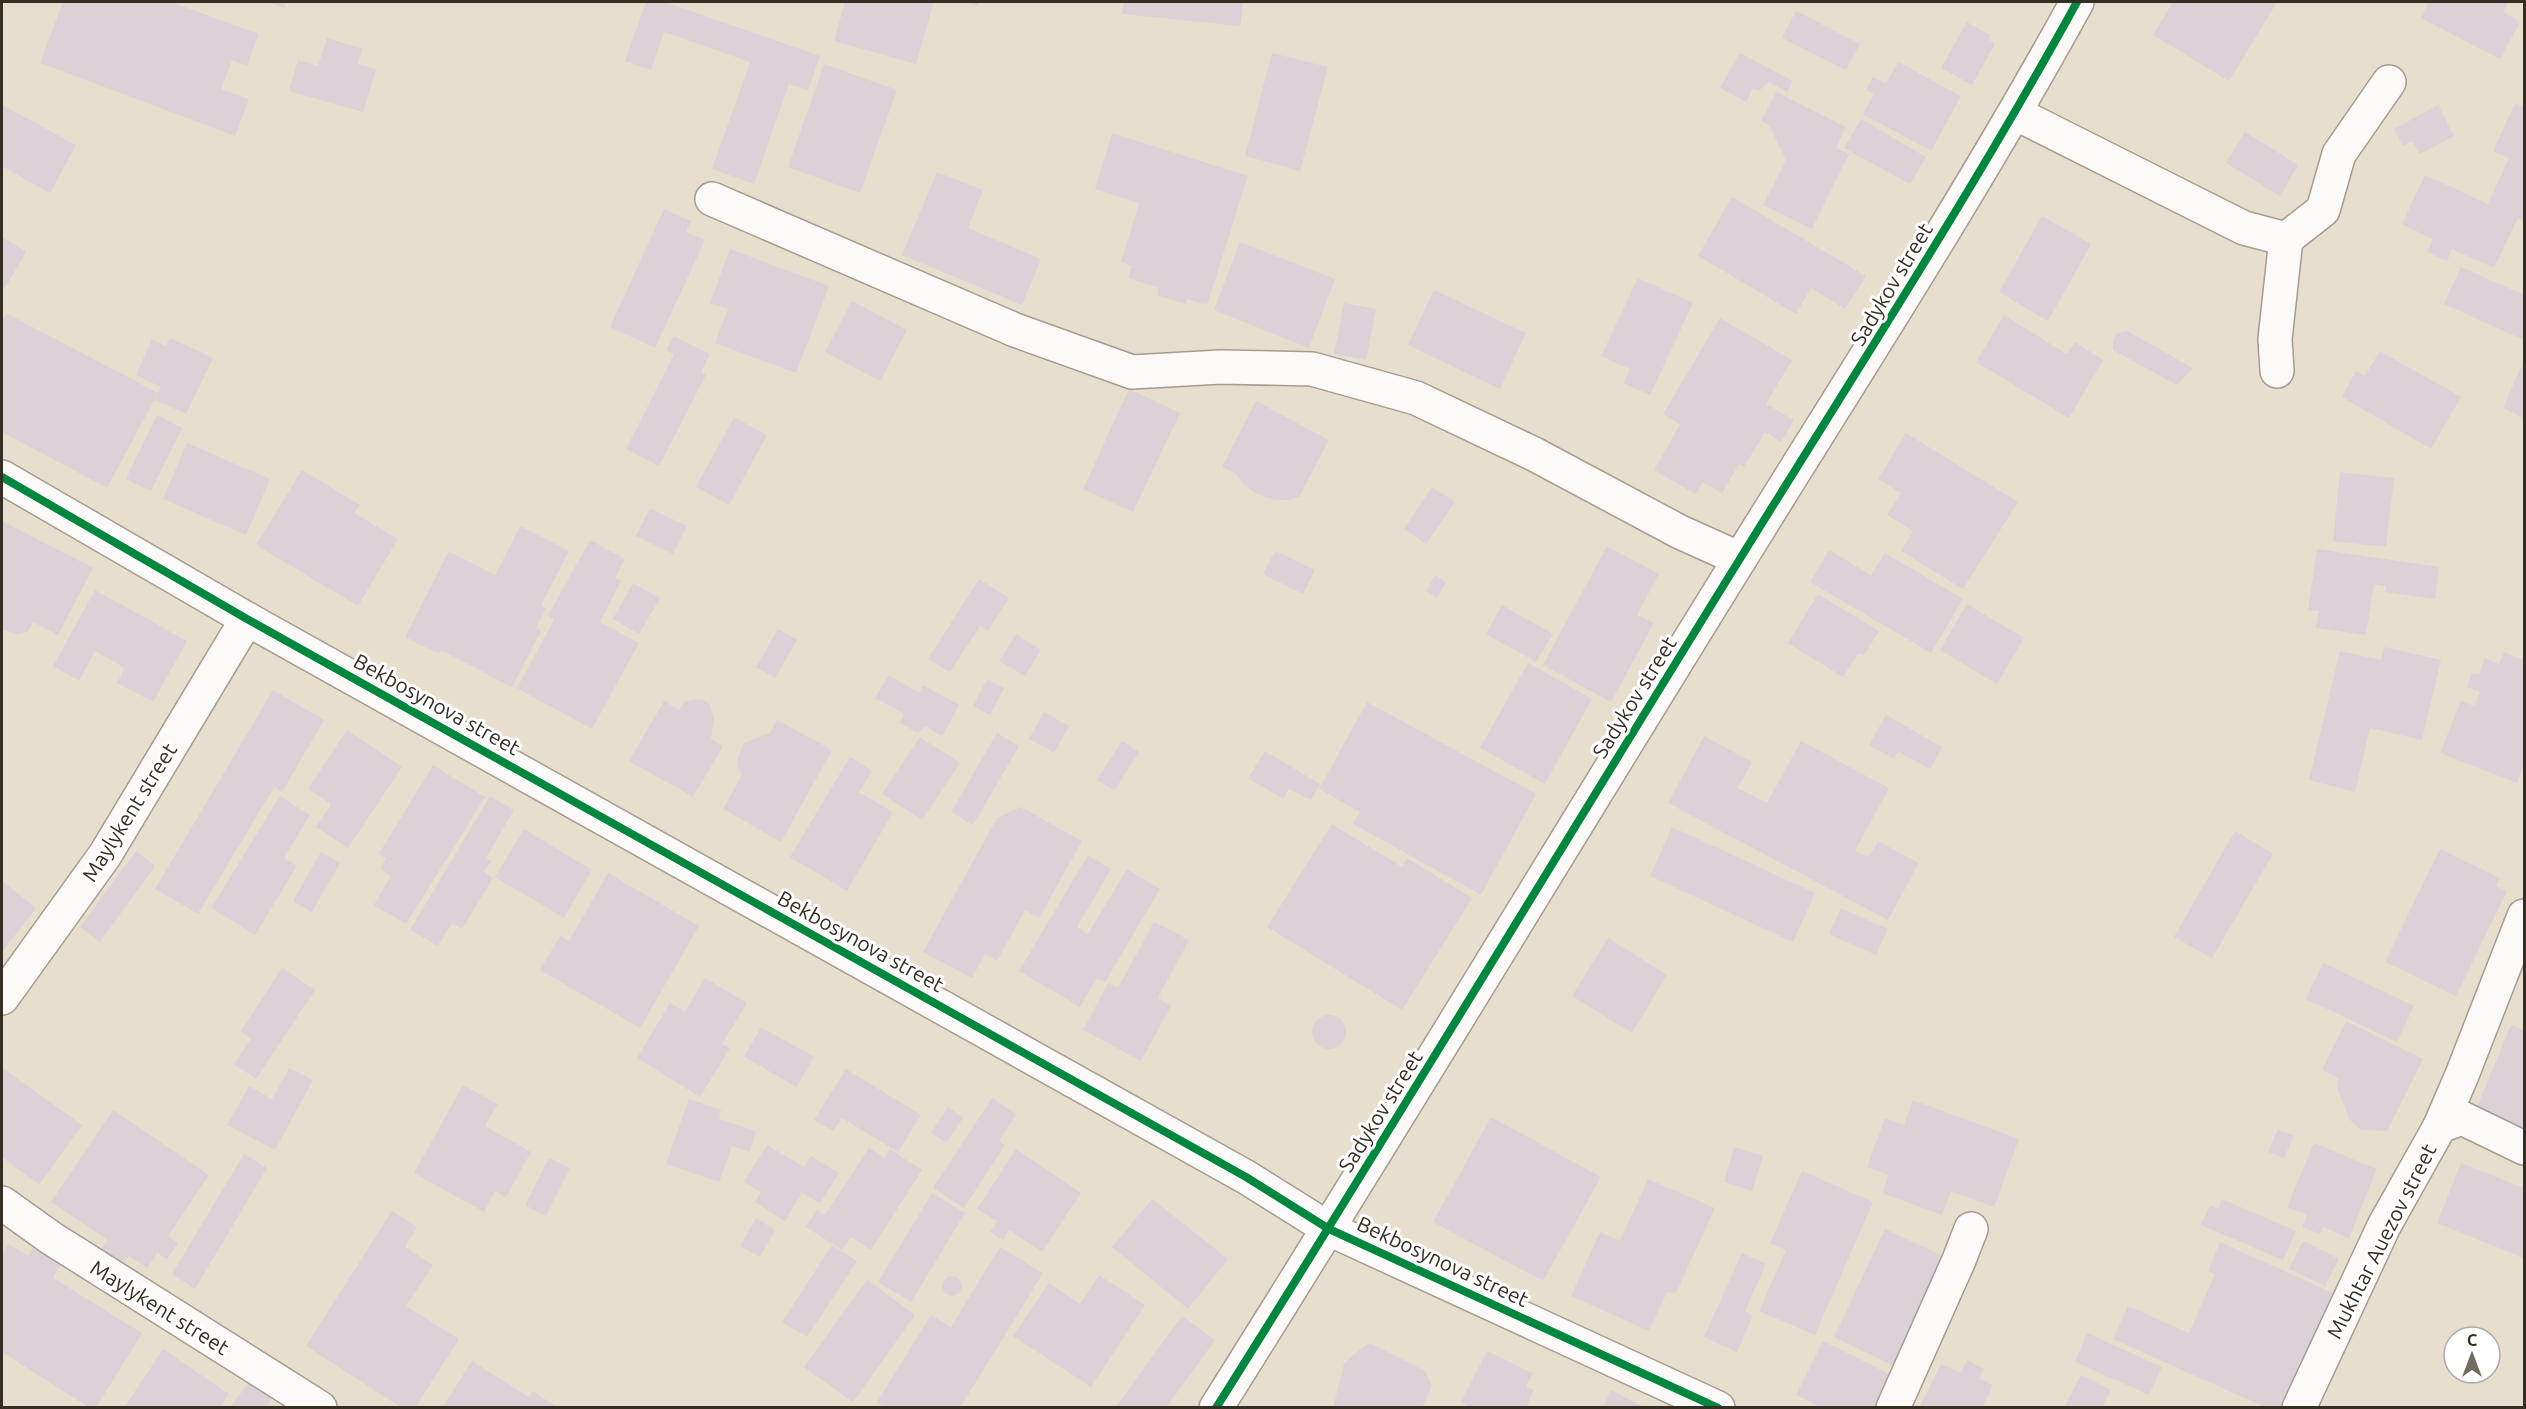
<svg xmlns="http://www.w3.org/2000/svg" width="2526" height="1409" viewBox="0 0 2526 1409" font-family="Ubuntu,sans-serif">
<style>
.building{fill:#dcd1d7}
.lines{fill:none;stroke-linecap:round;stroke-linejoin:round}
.minor-casing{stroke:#a49c90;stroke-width:36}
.minor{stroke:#fcfaf8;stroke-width:33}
.cycleway-casing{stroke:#fff;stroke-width:11}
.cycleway{stroke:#00873e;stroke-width:8}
.labels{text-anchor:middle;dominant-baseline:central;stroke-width:6;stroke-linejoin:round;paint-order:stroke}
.street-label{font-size:21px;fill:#352e23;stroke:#fff}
</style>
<rect width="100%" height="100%" fill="#e8dece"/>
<!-- building -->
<g class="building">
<polygon points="63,2 171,2 259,34 247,66 232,60 221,89 249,99 235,136 40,63"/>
<polygon points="268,2 286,2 284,8"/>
<polygon points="646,2 665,2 820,56 808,90 789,84 754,184 712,169 750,62 664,32 651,70 625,61"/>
<polygon points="845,2 934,2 916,64 834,41"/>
<polygon points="964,2 980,2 978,6"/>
<polygon points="1124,2 1243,2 1240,26 1122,14"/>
<polygon points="2173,2 2277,2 2229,81 2153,35"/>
<polygon points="2429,2 2508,2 2503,12 2520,22 2500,59 2421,18"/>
<polygon points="1796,11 1860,44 1846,70 1782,38"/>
<polygon points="1967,22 1990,35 1988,39 1995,44 1972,85 1941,68"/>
<polygon points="327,38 362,49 358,64 376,69 363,112 289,91 298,60 318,66"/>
<polygon points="1272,53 1328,67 1300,171 1245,156"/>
<polygon points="1740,53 1793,81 1787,92 1768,82 1759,91 1753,88 1746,102 1720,88"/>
<polygon points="1898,62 1961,96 1931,151 1863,114 1874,94 1866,90 1873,77 1886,84"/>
<polygon points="824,64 897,90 860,193 788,167"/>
<polygon points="1776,92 1846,127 1836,148 1849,154 1812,229 1763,205 1786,160 1769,125 1761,121"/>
<polygon points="2515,103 2524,107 2524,221 2518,218 2494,268 2452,249 2447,261 2427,252 2433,239 2402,224 2425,175 2488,204 2509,158 2493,151"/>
<polygon points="2,105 76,145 50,193 2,166"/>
<polygon points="2438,105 2454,136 2420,154 2412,141 2403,146 2394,129"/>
<polygon points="1861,119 1926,157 1910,184 1844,148"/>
<polygon points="2245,132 2298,165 2280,196 2226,163"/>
<polygon points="1112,133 1248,176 1207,305 1187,299 1185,304 1157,295 1159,288 1128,278 1132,266 1121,262 1139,203 1095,189"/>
<polygon points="937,172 983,190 968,228 1041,259 1022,305 902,255"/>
<polygon points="1732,197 1866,276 1845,309 1811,288 1796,314 1698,256"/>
<polygon points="664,209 691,221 686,232 705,240 655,348 610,327"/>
<polygon points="2042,216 2091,244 2048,321 1999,292"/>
<polygon points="2,237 26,252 5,288 2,286"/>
<polygon points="1240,242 1335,279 1309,348 1214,310"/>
<polygon points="730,249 829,286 796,373 715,343 728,309 710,303"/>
<polygon points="2461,267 2524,295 2524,340 2444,304"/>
<polygon points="1638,278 1693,303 1650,395 1623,383 1630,369 1601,356"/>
<polygon points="1434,290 1526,333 1500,389 1408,345"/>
<polygon points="852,301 907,330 880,381 825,352"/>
<polygon points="1344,303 1376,309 1366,360 1334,354"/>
<polygon points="6,313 158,393 107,488 2,432 2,322"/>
<polygon points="2004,315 2067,354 2075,342 2103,360 2069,418 1976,362"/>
<polygon points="1720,318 1792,360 1766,404 1794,420 1781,442 1765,432 1744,467 1739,464 1722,493 1703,482 1695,494 1654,470 1680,424 1663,414"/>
<polygon points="2127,331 2193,368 2177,385 2113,350 2113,342 2117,333"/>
<polygon points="674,336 710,354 701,372 706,375 659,466 626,449 674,354 666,350"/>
<polygon points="170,338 213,358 186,414 155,400 161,387 136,375 152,339 166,346"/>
<polygon points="2380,351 2461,397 2431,449 2342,397 2356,371 2365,376"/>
<polygon points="2524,360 2524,418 2503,408"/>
<polygon points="1129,389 1180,413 1133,512 1083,489"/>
<polygon points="1256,401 1329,440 1299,497 1288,500 1275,500 1259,495 1245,486 1235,473 1222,467"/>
<polygon points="157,415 182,428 151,491 126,479"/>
<polygon points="734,417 767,435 729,505 696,487"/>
<polygon points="1906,433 2018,502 1963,589 1901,551 1913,531 1887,515 1901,493 1878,479"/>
<polygon points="187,443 270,479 246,535 163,499"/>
<polygon points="302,470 360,505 354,513 398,539 358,606 256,545"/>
<polygon points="2340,472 2394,478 2386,547 2333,541"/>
<polygon points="1432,487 1455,502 1426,544 1404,529"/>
<polygon points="650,508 687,526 673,554 636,536"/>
<polygon points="2,521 93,568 58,635 33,622 28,632 18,634 2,630"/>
<polygon points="520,526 569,551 541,605 546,608 536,628 541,631 512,687 441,650 439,654 405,637 449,551 495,575"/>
<polygon points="590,540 625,559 615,578 621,581 600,622 639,643 592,729 517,688 554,620 548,616"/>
<polygon points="1607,546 1659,574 1637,615 1654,623 1611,702 1543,665"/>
<polygon points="2317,549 2439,567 2435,599 2385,592 2386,586 2374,584 2366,635 2316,628 2319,611 2308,610"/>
<polygon points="1829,550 1871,575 1885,553 1963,599 1931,653 1810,582"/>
<polygon points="1275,551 1315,570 1303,594 1263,574"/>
<polygon points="1435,575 1446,582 1437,598 1426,591"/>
<polygon points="979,579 1009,598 988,631 980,626 950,672 928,659"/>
<polygon points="633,583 660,598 639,634 613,619"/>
<polygon points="95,590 187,641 153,702 117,683 125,668 95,651 79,681 53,666"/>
<polygon points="1818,594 1879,631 1864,655 1858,654 1843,677 1788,643"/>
<polygon points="1967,604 2024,638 1997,684 1940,650"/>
<polygon points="1502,605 1553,634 1536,662 1486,634"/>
<polygon points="778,629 797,640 775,678 756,667"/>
<polygon points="1016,634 1041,650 1025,676 999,661"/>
<polygon points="2384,647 2441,660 2422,740 2370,728 2355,792 2309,780 2340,651 2381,660"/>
<polygon points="2504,652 2524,660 2524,765 2517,783 2440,753 2461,701 2474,706 2480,692 2467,687 2472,673 2479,674 2485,658 2499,664"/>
<polygon points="1528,663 1592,699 1545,784 1480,748"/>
<polygon points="889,675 919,693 923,685 959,705 942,736 925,726 918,733 900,723 904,714 875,698"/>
<polygon points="987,679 1004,688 990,715 973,706"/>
<polygon points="273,690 324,720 282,792 274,787 198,914 155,889"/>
<polygon points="694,699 704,700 710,705 714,719 711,739 723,746 693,797 629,761 664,701 679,710 684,702"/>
<polygon points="1367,702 1536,794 1481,895 1353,824 1360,812 1319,789"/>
<polygon points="1044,712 1069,726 1054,753 1029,739"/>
<polygon points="1886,715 1942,747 1930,769 1898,751 1894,759 1869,745"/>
<polygon points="777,720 832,750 781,842 723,809 742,775 738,767 738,758 744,743 770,733"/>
<polygon points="347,730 402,767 348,848 316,827 331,804 308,789"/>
<polygon points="997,733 1019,746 973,825 951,812"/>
<polygon points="1704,736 1752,762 1738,788 1767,803 1801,741 1889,788 1855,851 1869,857 1878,841 1919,863 1888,920 1668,803"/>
<polygon points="920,737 960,763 922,820 882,794"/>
<polygon points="1122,741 1139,752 1114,791 1097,780"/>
<polygon points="1265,751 1320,784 1311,800 1289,789 1283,799 1248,778"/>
<polygon points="850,757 872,771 859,792 893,812 847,891 790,857"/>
<polygon points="433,765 485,797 406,924 374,905 391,876 380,869 386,858 379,854"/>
<polygon points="280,796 310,815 284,858 297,866 255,935 211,908"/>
<polygon points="490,796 514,810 486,858 491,861 484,872 493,878 462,929 452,923 438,946 410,930"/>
<polygon points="1021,807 1082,841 1039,918 1025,910 997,961 985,954 972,978 923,952 997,818"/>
<polygon points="1332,824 1402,867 1407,858 1472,898 1402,1010 1267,927"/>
<polygon points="1672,827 1815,893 1793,942 1650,876"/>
<polygon points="524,829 592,870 564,918 495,877"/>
<polygon points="2235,831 2273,854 2212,958 2174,937"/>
<polygon points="2440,849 2500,878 2496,886 2507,891 2456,996 2385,962"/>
<polygon points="136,851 155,866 100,942 80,927"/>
<polygon points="321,852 340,863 312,912 293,901"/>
<polygon points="1088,855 1111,869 1077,927 1088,934 1127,869 1160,889 1105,982 1097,978 1080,1007 1019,971"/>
<polygon points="608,873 699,926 640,1028 540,970 560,936 569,941"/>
<polygon points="2,881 36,908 2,952"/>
<polygon points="1841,908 1888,929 1876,955 1829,934"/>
<polygon points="1154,922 1189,940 1158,998 1171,1006 1141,1061 1083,1030 1108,983 1118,988"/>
<polygon points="1608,938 1667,975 1632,1033 1572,996"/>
<polygon points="2323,963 2414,1006 2397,1042 2306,999"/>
<polygon points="282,968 315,990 256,1079 234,1064 251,1039 241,1031"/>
<polygon points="705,978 747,1003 722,1044 730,1048 700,1097 637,1058 670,1003 685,1012"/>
<circle cx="1329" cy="1032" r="17"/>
<polygon points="2346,1021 2423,1059 2387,1131 2361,1130 2349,1119 2338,1090 2338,1078 2322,1070"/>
<polygon points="2511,1025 2524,1030 2524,1128 2477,1107"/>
<polygon points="761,1027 814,1057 797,1087 744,1057"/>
<polygon points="289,1068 313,1080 275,1150 227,1125 249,1086 272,1099"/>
<polygon points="4,1069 82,1125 39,1185 2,1157 2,1072"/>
<polygon points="846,1069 921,1115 898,1152 842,1118 833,1131 814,1120"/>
<polygon points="463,1085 498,1104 485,1126 531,1152 506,1197 495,1191 484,1212 414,1173"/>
<polygon points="992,1098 1016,1114 999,1141 1005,1145 964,1208 933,1188"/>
<polygon points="689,1099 721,1110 719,1119 756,1131 750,1152 732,1146 719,1182 666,1164"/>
<polygon points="1913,1100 2019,1139 1994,1207 1951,1191 1942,1215 1882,1193 1889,1175 1867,1167 1885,1118 1904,1125"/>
<polygon points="948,1107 963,1118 946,1143 931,1133"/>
<polygon points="113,1110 209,1175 168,1236 178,1243 167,1259 157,1253 147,1268 129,1256 123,1264 101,1249 108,1240 51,1202"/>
<polygon points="1491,1117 1601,1177 1543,1281 1433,1222"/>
<polygon points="2278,1129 2294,1136 2284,1158 2268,1152"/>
<polygon points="2314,1143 2377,1169 2349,1238 2323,1227 2320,1234 2302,1227 2307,1215 2287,1207"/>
<polygon points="767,1145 804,1167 811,1156 839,1173 820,1203 802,1193 785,1221 755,1202 761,1192 744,1182"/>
<polygon points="1734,1147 1763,1156 1752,1191 1724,1182"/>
<polygon points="869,1148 885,1158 890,1149 922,1170 871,1250 851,1237 842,1250 806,1227 817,1210 825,1215"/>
<polygon points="1016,1149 1081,1193 1042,1252 1009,1230 1003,1240 990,1232 997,1221 977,1209"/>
<polygon points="244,1154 267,1168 195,1289 172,1274"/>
<polygon points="549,1158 570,1168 546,1216 525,1205"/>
<polygon points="2461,1163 2524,1188 2524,1258 2437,1223"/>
<polygon points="1802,1171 1873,1202 1815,1335 1759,1311 1786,1250 1770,1243"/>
<polygon points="1648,1179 1715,1208 1676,1293 1667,1292 1649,1331 1571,1296 1600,1232 1620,1241"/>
<polygon points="932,1193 965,1213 911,1302 878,1282"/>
<polygon points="1152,1199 1228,1259 1188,1309 1112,1247"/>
<polygon points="2222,1199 2296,1231 2283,1260 2201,1225 2210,1206 2218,1209"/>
<polygon points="392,1211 417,1227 405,1247 433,1265 406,1306 459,1339 415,1408 402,1408 306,1346"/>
<polygon points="756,1218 775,1230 760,1257 740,1246"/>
<polygon points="1885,1229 1949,1259 1898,1368 1834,1337"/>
<polygon points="2303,1241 2339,1259 2325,1286 2289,1269"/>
<polygon points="2220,1242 2335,1294 2284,1408 2267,1408 2113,1339 2128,1306 2189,1333 2215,1274 2208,1271"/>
<polygon points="8,1244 28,1256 35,1244 62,1262 53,1278 142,1333 96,1408 90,1408 2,1352 2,1255"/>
<polygon points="832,1245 857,1261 807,1337 782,1322"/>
<polygon points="1000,1247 1043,1273 960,1408 885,1408 877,1402 931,1315 951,1327"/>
<polygon points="1742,1253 1766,1264 1745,1311 1753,1315 1737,1352 1704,1337"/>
<polygon points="1099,1275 1145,1305 1091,1387 1013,1336 1049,1283 1080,1304"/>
<circle cx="952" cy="1286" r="10"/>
<polygon points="867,1280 915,1315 853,1402 804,1367"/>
<polygon points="1182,1316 1215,1340 1166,1408 1115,1408"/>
<polygon points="2087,1333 2162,1367 2149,1395 2075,1362"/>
<polygon points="1823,1341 1893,1376 1877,1408 1821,1408 1796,1395"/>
<polygon points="1370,1343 1425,1371 1432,1386 1422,1408 1333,1408 1344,1364 1353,1355"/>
<polygon points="163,1349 229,1394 220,1408 124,1408"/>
<polygon points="1487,1351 1533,1373 1526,1387 1534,1390 1526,1408 1471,1408 1461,1402"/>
<polygon points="1967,1360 1984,1369 1979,1378 1993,1385 1982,1408 1919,1408 1941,1364 1960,1373"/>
<polygon points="472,1361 529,1397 533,1391 558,1408 442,1408"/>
<polygon points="2081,1375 2111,1390 2102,1408 2064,1408"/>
<polygon points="249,1382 272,1399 265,1408 230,1408"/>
<polygon points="1611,1390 1645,1408 1602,1408"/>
</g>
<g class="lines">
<!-- minor casing -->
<g class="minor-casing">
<g id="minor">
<polyline points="2015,113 2244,228 2286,239 2323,210 2339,154 2389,82"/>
<polyline points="712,199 1015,330 1132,372 1221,367 1312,369 1416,398 1534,454 1680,532 1740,559"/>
<polyline points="2277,371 2275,339 2286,239"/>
<polyline points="2,477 247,619 1246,1177 1329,1229 1718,1408"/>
<polyline points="2,998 105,855 247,619"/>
<polyline points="2440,1126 2462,1075 2524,916"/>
<polyline points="2,1203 51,1238 320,1408"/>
<path d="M1216,1408C1393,1127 1564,843 1738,562C1853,376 1972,193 2077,2"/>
<polyline points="1893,1408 1959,1260 1971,1229"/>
<polyline points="2299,1408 2384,1226 2440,1126 2462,1118 2524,1148"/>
</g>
</g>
<!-- minor -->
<use href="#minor" class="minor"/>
<!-- cycleway casing -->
<g class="cycleway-casing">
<g id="cycleway">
<polyline points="2,477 247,619 1246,1177 1329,1229 1718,1408"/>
<path d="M1216,1408C1393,1127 1564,843 1738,562C1853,376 1972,193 2077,2"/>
</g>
</g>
<!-- cycleway -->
<use href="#cycleway" class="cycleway"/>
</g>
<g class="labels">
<!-- street labels -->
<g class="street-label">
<text transform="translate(1891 284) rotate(-59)">Sadykov street</text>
<text transform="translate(1634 697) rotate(-58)">Sadykov street</text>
<text transform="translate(437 704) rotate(29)">Bekbosynova street</text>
<text transform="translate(129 812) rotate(-58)">Maylykent street</text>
<text transform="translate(861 941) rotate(29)">Bekbosynova street</text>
<text transform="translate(1380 1111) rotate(-58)">Sadykov street</text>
<text transform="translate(2381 1241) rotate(-63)">Mukhtar Auezov street</text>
<text transform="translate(1443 1261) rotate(25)">Bekbosynova street</text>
<text transform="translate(160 1307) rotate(32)">Maylykent street</text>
</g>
</g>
<!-- border -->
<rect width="2526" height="1409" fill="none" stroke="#352e23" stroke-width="6"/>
<!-- north arrow -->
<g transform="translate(2472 1355)"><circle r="28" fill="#ffffff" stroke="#aeaba7" stroke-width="1.5"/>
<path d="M0-4.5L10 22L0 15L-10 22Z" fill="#746c5f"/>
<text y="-9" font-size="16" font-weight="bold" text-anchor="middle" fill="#352e23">С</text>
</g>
</svg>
